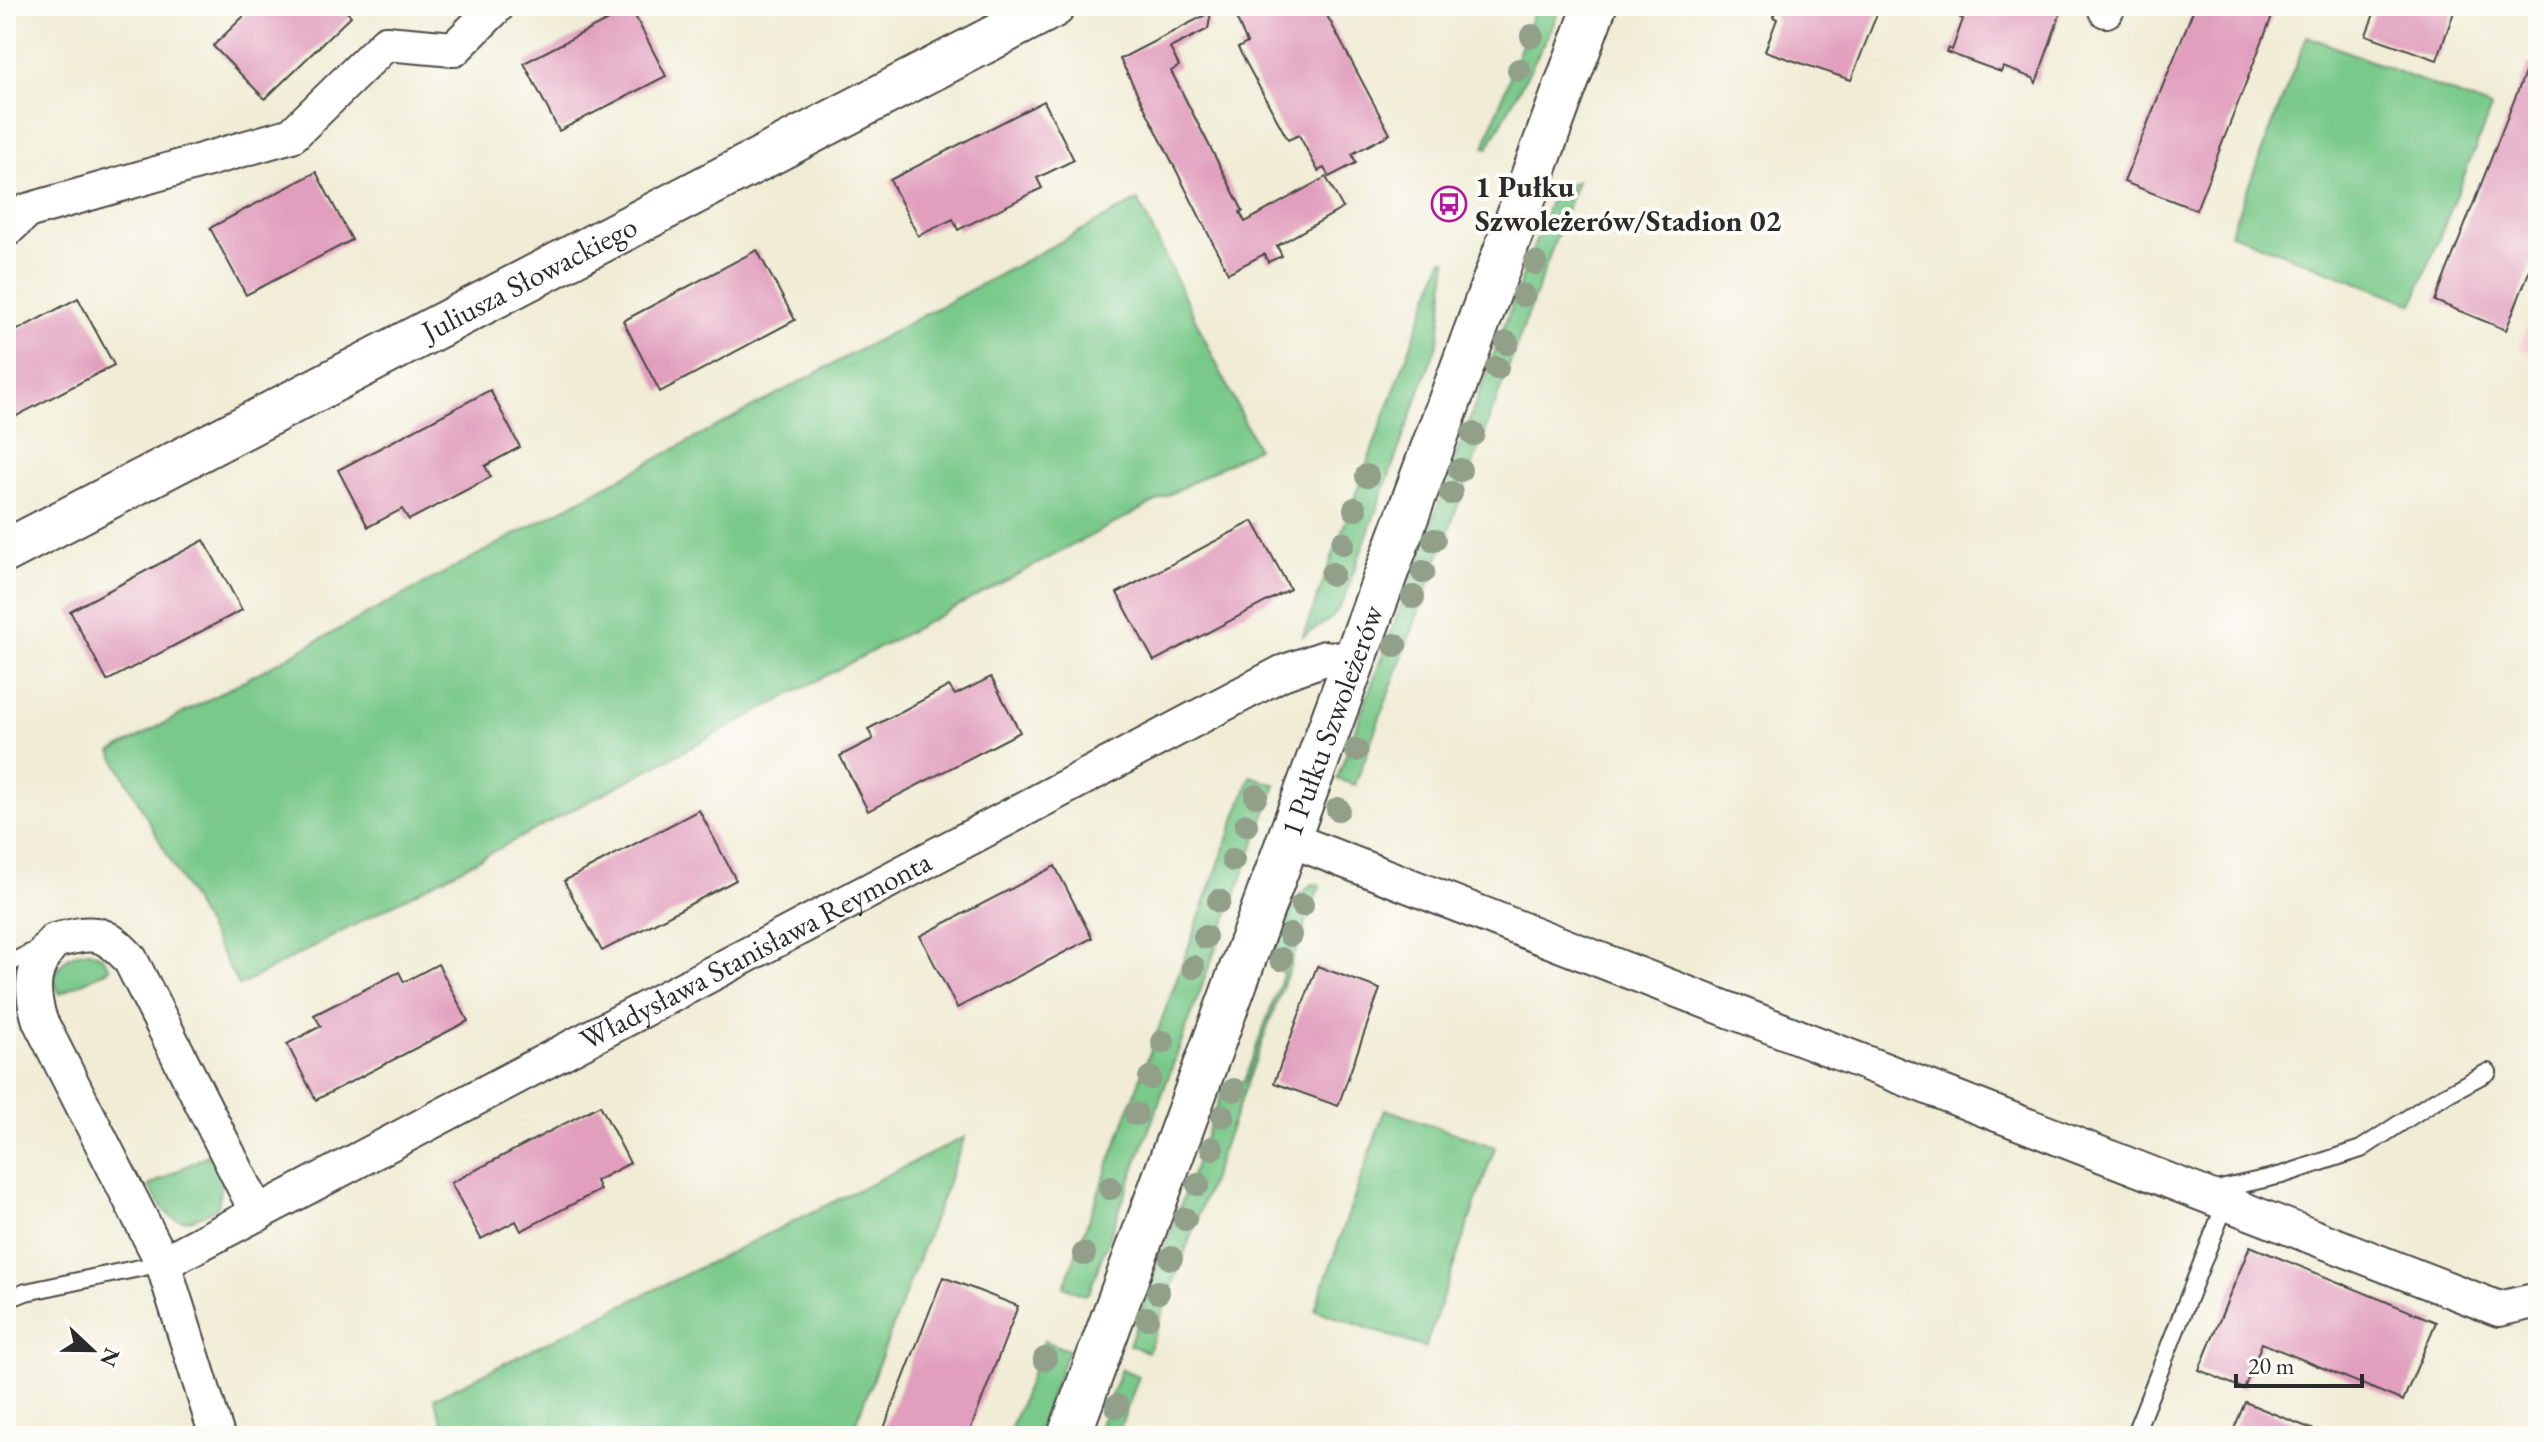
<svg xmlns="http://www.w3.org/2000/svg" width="2544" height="1442" font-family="'EB Garamond',serif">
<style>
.built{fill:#f7cfd3}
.green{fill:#79c98a;stroke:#527a5a;stroke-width:2}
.building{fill:#e19fbd}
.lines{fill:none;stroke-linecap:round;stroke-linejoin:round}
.service-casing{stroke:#494844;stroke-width:20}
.minor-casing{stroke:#494844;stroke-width:38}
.tertiary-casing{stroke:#494844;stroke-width:46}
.service{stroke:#fff;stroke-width:16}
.minor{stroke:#fff;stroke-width:34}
.tertiary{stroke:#fff;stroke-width:42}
.tree{fill:#92a08a}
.labels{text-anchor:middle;stroke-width:8;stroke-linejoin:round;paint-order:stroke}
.poi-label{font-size:30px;font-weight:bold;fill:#2b2b2b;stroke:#fdfcf7;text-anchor:start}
.street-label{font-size:30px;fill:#2b2b2b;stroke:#fdfcf7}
</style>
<rect width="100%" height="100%" fill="#fdfcf7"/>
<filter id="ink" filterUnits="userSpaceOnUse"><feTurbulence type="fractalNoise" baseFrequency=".0125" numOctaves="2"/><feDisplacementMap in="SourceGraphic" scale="16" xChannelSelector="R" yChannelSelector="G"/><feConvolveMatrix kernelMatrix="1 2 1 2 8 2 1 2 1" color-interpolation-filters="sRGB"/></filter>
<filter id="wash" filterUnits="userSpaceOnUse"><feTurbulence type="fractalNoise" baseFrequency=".006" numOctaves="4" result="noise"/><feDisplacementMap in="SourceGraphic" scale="32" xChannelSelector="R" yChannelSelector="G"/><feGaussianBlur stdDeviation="1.8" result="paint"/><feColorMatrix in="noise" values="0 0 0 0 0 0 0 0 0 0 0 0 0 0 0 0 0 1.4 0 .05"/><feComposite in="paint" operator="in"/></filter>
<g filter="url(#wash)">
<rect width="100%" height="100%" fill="#f0ecd5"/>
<polygon class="built" points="2538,295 2538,354 2519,348"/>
<g class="green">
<polygon points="1536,6 1560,6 1551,30 1488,148 1484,147"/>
<polygon points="2307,36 2491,108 2413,304 2230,233"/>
<polygon points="1577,181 1355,785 1337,779 1554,191"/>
<polygon points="1138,200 1257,448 239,986 111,752"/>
<polygon points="1443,259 1447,260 1439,339 1343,601 1332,618 1303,636"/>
<polygon points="1251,776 1276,785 1089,1292 1084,1295 1064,1287"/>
<path d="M 1312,884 L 1320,885 L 1148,1352 L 1129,1345 L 1223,1090 L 1230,1084 L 1244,1081 L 1283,975 L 1273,955 C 1283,929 1289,901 1312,884 Z"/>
<path d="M 89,951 L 103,957 L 110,969 L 60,994 L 54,981 C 59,962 70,953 89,951 Z"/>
<polygon points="1385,1109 1495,1147 1425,1348 1315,1310"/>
<polygon points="965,1137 851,1436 447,1436 434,1398"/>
<path d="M 209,1154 L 222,1180 L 218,1207 C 179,1230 170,1224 149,1186 Z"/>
<polygon points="1044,1341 1068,1350 1036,1436 1008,1436"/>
<polygon points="1121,1369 1139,1376 1117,1436 1096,1436"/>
</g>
<g id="blocks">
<g class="building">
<polygon points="254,6 341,6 351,16 265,99 213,46"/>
<polygon points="1231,6 1322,6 1390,134 1352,154 1356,163 1329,177 1324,168 1318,171 1299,135 1288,140 1238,48 1247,43"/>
<polygon points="1778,6 1880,6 1851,80 1765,51 1777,19 1773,17"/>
<polygon points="1963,6 2063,6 2036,83 2033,78 2003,67 2001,72 1946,52 1948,48 1952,50 1963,19 1959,17"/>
<polygon points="2195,6 2276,6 2196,210 2124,182"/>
<polygon points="2377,6 2456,6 2437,60 2366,35"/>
<polygon points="631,8 666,76 559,131 524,63"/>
<polygon points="1211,12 1208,29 1170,48 1179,66 1171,71 1243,211 1240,212 1245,222 1326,177 1343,208 1277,246 1282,256 1268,262 1264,254 1228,273 1120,59"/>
<polygon points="2528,65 2538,69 2538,249 2506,330 2435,301"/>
<polygon points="1044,101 1074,160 1037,178 1042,188 958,230 953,219 918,236 890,180"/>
<polygon points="316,172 352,240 246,295 210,228"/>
<polygon points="757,250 795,320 660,392 623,321"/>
<polygon points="78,298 114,365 9,420 6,336"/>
<polygon points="490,390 520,447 485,466 491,477 409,520 402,509 368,527 338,470"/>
<polygon points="1253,521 1290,589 1154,661 1117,593"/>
<polygon points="204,540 242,610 107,681 70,611"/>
<polygon points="991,677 1020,732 868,811 840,756 873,739 868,729 949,686 955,695"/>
<polygon points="699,810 736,880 602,951 564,881"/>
<polygon points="1055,866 1092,938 957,1008 920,936"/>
<polygon points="438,964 468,1021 316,1100 287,1044 321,1026 314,1015 399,972 404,982"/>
<polygon points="1317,966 1380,989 1338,1106 1274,1083"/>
<polygon points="600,1105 630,1163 596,1181 600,1190 521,1231 516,1221 481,1239 451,1183"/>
<polygon points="2250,1246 2436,1322 2403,1401 2262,1343 2244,1389 2199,1370"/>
<polygon points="943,1277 1018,1306 968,1436 881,1436"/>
<polygon points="2245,1402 2329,1436 2231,1436"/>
</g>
</g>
</g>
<g filter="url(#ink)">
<use href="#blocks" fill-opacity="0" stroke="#494844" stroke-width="2"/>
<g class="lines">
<g class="service-casing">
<g id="service">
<polyline points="6,965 42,947"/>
<polyline points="2212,1191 2282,1175 2361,1149 2434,1101 2488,1072"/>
<polyline points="6,1300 26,1292 163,1263"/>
<polyline points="2134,1436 2226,1202"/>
</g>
</g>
<g class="minor-casing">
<g id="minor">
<polyline points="2106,10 2108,6"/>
<polyline points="6,230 27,211 292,135 386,43 454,49 497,6"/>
<polyline points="1289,839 2499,1309 2538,1300"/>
<path id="s1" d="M 163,1263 L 1282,673 L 1325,658 L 1354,662"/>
<path d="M 217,1436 L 163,1263 L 40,1021 C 30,989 31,968 54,941 C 92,931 103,929 130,959 L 258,1214"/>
</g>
</g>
<g class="tertiary-casing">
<g id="tertiary">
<path id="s2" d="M 6,551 L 1054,6"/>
<path id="s3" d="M 1069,1436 L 1595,6"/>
</g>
</g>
<use href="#service" class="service"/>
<use href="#minor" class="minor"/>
<use href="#tertiary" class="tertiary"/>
</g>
<g class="tree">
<circle cx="1532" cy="36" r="12"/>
<circle cx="1519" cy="70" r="12"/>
<circle cx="1535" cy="263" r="12"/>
<circle cx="1523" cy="295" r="12"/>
<circle cx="1507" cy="343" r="12"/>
<circle cx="1497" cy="368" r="12"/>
<circle cx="1473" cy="434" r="12"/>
<circle cx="1460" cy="470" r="12"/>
<circle cx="1367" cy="476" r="12"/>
<circle cx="1451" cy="493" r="12"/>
<circle cx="1355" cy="509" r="12"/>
<circle cx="1434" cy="540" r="12"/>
<circle cx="1343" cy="543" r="12"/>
<circle cx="1423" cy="572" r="12"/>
<circle cx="1332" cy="574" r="12"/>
<circle cx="1413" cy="597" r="12"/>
<circle cx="1395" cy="645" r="12"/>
<circle cx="1356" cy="750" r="12"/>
<circle cx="1256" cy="796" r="12"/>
<circle cx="1338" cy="809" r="12"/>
<circle cx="1246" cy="825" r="12"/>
<circle cx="1233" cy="860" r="12"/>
<circle cx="1219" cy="901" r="12"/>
<circle cx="1302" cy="905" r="12"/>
<circle cx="1290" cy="935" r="12"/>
<circle cx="1205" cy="937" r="12"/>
<circle cx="1281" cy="959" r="12"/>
<circle cx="1193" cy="967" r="12"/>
<circle cx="1163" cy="1042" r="12"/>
<circle cx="1150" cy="1078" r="12"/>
<circle cx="1234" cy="1090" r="12"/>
<circle cx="1136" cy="1114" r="12"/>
<circle cx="1223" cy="1116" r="12"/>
<circle cx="1212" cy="1148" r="12"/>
<circle cx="1198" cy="1184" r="12"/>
<circle cx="1110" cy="1188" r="12"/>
<circle cx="1185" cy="1219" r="12"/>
<circle cx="1084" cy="1254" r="12"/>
<circle cx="1171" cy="1258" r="12"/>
<circle cx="1158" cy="1292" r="12"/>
<circle cx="1147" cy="1318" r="12"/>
<circle cx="1045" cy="1359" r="12"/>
<circle cx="1117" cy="1406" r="12"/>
</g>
</g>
<defs>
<g id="bus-ring" transform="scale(1.8)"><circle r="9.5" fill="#fdfcf7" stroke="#b5179e" stroke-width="1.5"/><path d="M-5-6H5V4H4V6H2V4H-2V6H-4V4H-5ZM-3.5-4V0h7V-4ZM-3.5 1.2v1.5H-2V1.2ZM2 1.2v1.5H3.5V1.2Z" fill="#b5179e"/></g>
</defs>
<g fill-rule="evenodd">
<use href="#bus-ring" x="1449" y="204"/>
</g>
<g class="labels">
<g class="poi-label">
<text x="1475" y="197">1 Pułku<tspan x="1475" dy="34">Szwoleżerów/Stadion 02</tspan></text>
</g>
<g class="street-label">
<text dy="10" stroke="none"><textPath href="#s2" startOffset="590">Juliusza Słowackiego</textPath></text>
<text dy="10" stroke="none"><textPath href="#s3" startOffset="762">1 Pułku Szwoleżerów</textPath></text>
<text dy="10" stroke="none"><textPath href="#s1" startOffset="670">Władysława Stanisława Reymonta</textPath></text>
</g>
</g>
<rect width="2544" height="1442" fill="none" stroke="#fdfcf7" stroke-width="32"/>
<g transform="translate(92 1350) rotate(112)" stroke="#fdfcf7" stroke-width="6" paint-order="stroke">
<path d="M0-6L14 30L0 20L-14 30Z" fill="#2b2b2b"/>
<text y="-12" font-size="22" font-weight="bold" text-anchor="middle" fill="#2b2b2b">N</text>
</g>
<path d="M2236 1374v12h126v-12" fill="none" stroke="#2b2b2b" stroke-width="4"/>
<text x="2248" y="1374" font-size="24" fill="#2b2b2b" stroke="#fdfcf7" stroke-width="6" paint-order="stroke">20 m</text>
</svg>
